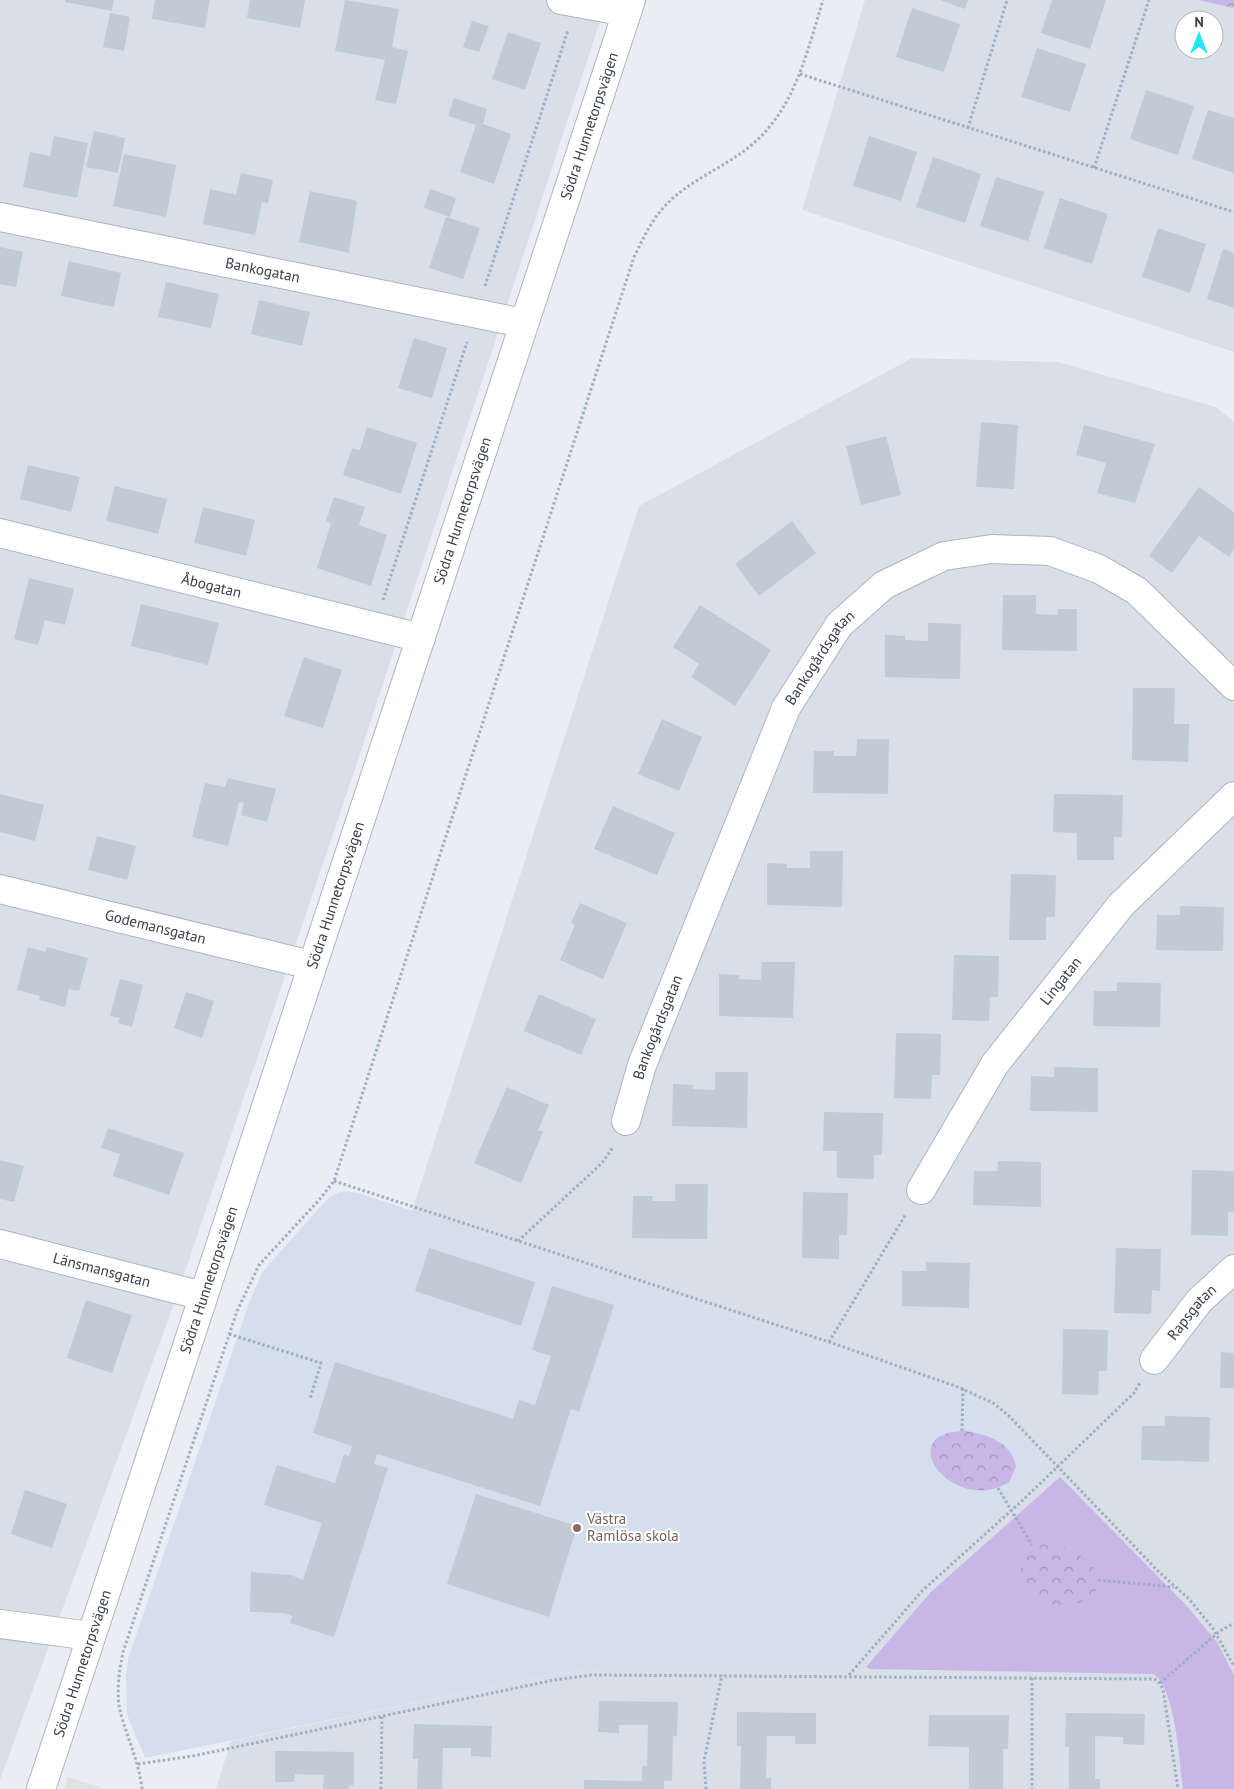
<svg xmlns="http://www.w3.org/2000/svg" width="1234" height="1789" font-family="'PT Sans',sans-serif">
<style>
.residential{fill:#d9dfe8;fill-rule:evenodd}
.education{fill:#d5deed}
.green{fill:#c7b6e6}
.park{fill:url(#park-crowns)}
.parking{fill:#dfe1e3}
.building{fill:#c0cbd6}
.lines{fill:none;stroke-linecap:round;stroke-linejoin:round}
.minor-casing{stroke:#adb6c0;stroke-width:30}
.path{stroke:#9faec1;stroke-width:3;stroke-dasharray:2.5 2.5;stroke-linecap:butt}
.minor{stroke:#fff;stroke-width:28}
.education-dot{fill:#8d6e63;stroke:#fff;stroke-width:2}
.labels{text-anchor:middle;stroke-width:4;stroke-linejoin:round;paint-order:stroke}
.street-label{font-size:15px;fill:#394048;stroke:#fff}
.education-label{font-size:15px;fill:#785e54;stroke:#fff;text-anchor:start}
</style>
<defs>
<pattern id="park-crowns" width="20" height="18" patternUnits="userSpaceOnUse" patternTransform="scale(1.25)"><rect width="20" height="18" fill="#c7b6e6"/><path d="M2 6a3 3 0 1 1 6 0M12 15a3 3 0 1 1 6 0" fill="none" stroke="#a395bc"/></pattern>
</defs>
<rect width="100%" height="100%" fill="#eaeef4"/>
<g class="residential">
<polygon points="0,0 607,0 358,760 174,1304 0,1780"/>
<path d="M 865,0 L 1234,0 L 1234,352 L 802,210 ZM 1184,20 L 1214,20 L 1214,50 L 1184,50 Z"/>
<polygon points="912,358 1058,362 1216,407 1234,422 1234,1789 216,1789 231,1741 568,1671 621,1668 883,1624 913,1591 1049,1464 991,1407 957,1390 412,1211 639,506"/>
</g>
<polygon class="education" points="342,1191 358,1193 957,1390 991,1407 1049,1464 913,1591 847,1669 621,1668 568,1671 145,1758 127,1715 126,1675 128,1659 249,1303 262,1273 271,1262 329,1197"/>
<path class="green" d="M 1060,1477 L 1185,1604 L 1217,1642 L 1234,1675 L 1234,1789 L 1183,1789 C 1180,1764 1175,1685 1153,1674 L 870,1669 L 866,1667 L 931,1592 Z"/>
<g class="park">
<polygon points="1198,0 1234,0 1234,8"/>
<path d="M 966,1431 C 988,1435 1012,1442 1016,1467 L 1009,1482 C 953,1517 889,1431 966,1431 Z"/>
<path d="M 1038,1543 C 1057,1543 1074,1550 1088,1562 C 1127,1595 1050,1631 1025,1581 C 1020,1571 1018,1562 1024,1551 Z"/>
</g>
<polygon class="parking" points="68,1777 106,1789 64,1789"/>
<g class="building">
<polygon points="65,0 114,0 112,11 65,2"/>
<polygon points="155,0 210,0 205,28 152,19"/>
<polygon points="250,0 305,0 300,28 247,18"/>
<polygon points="345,0 399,9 392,47 408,51 396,104 375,100 385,60 335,51"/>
<polygon points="940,0 968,0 965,9"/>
<polygon points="1052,0 1106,0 1090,49 1041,33"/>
<polygon points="912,8 960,24 944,72 896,57"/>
<polygon points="110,13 130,17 124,51 103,47"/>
<polygon points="472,21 489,26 479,52 463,47"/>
<polygon points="508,32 541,43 525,90 492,79"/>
<polygon points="1037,48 1086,64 1070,112 1021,97"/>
<polygon points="1146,90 1194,106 1178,155 1130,139"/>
<polygon points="454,98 487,109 483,124 511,134 494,184 460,172 476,125 448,116"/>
<polygon points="1208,110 1234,118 1234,173 1192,159"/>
<polygon points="94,131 125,138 118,173 86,167"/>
<polygon points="54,136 88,143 77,198 23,187 30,152 50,156"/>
<polygon points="869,136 917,152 901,201 853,186"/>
<polygon points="124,154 176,165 166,217 113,206"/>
<polygon points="933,157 981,174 965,223 916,207"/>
<polygon points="241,173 273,180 268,203 262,202 255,235 203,224 210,189 236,195"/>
<polygon points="996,177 1044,192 1028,241 980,226"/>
<polygon points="430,189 456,198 450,217 424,208"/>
<polygon points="310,191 357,201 349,253 299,242"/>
<polygon points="1060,198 1108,214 1092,264 1044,248"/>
<polygon points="446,217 480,228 463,279 429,268"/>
<polygon points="1158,228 1206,244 1190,293 1142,277"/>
<polygon points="0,247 23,252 16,287 0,284"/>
<polygon points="1223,249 1234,253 1234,308 1207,299"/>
<polygon points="69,261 121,273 114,307 61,296"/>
<polygon points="166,282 219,294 211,328 158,317"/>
<polygon points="259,300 310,312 302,346 251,334"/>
<polygon points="414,338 447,348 432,398 398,388"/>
<polygon points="981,422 1018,425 1014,489 976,487"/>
<polygon points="1084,425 1155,444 1135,503 1097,493 1106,463 1076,455"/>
<polygon points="367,427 417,443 401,494 343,475 352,448 360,450"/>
<polygon points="886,436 901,495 861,505 846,446"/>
<polygon points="28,465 80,477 71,512 20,499"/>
<polygon points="115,486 167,499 158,534 106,521"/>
<polygon points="1199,487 1234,512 1234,549 1229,557 1199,536 1172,573 1149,556"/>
<polygon points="334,497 365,507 359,525 387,535 371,586 317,568 331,523 326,521"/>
<polygon points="203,507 255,520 246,556 194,543"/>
<polygon points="792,521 816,553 759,596 735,564"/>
<polygon points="29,578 74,589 65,625 45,620 38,645 14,639"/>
<polygon points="1003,595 1036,595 1036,614 1058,615 1058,609 1077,609 1077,651 1002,650"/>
<polygon points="141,604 219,623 208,665 131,646"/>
<polygon points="700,605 771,650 735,706 691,677 699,664 673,647"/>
<polygon points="928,623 961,624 960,679 885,677 885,635 905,636 905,640 928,641"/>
<polygon points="304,657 342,670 323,728 284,716"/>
<polygon points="1133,688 1175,688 1174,724 1189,724 1188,762 1132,760"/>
<polygon points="662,719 702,737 679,791 638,774"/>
<polygon points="857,739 889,739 888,794 813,793 814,751 834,751 834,756 856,756"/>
<polygon points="228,778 276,789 267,822 241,815 244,803 239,802 228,846 192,837 205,783 225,787"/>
<polygon points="0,794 44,805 35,841 0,832"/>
<polygon points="1054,794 1123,795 1122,837 1114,837 1114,860 1077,860 1077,833 1053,832"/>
<polygon points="613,806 675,833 657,875 594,849"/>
<polygon points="97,836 136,846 127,880 88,870"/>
<polygon points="810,851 843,851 842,907 767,905 767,863 787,864 787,868 810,868"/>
<polygon points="1011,874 1056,875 1055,917 1046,917 1046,940 1009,940"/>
<polygon points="580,903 627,923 603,979 560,960 575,925 571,923"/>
<polygon points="1180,906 1224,907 1223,951 1156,950 1157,915 1180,915"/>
<polygon points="28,947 45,952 47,947 88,958 79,991 69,989 65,1007 39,1000 40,996 17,990"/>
<polygon points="954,955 999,956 998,997 990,997 989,1021 952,1020"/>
<polygon points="762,962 795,962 793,1018 719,1016 719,974 739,975 739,979 761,980"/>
<polygon points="120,979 143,985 132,1027 118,1023 120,1018 110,1016"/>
<polygon points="1117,982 1161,983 1160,1027 1093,1026 1094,991 1117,991"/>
<polygon points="186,992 214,1001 202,1038 174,1028"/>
<polygon points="539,994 596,1019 581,1055 524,1031"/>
<polygon points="896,1033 941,1034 940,1075 932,1075 931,1099 894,1098"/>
<polygon points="1054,1067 1098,1068 1098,1112 1030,1111 1031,1076 1054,1077"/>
<polygon points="715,1072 748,1072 747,1128 672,1126 673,1084 693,1085 693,1089 715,1090"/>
<polygon points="507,1087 549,1105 538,1130 543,1132 521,1183 474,1163"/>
<polygon points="824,1112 883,1113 882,1155 874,1155 874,1179 837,1178 837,1151 823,1151"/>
<polygon points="108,1128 184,1153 169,1195 113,1176 120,1154 101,1148"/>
<polygon points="0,1160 24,1166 14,1202 0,1199"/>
<polygon points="998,1161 1041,1162 1041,1207 973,1205 974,1171 997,1171"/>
<polygon points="1192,1170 1234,1171 1234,1212 1228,1212 1228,1236 1191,1235"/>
<polygon points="675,1184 708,1184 707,1239 632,1238 633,1196 653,1196 652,1201 675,1201"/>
<polygon points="803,1192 848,1193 847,1235 839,1235 839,1259 802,1258"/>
<polygon points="429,1248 535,1282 521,1326 415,1291"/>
<polygon points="1116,1248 1161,1249 1160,1291 1152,1290 1151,1314 1114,1313"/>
<polygon points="926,1262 970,1263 969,1308 902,1306 902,1271 926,1271"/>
<polygon points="552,1286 614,1305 579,1412 571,1409 540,1506 377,1454 374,1464 388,1468 334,1637 290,1623 292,1616 284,1613 250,1612 251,1572 291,1575 303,1580 322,1523 264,1505 277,1465 335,1483 344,1454 349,1456 352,1446 313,1433 335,1362 513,1419 519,1400 535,1405 551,1356 532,1350"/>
<polygon points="86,1300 132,1315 112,1373 67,1358"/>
<polygon points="1063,1329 1108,1330 1107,1371 1099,1371 1098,1395 1062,1394"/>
<polygon points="1221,1352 1234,1353 1234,1388 1220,1388"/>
<polygon points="1165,1416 1210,1417 1209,1462 1141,1460 1142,1426 1165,1426"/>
<polygon points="25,1490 67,1504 52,1548 11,1534"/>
<polygon points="476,1494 577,1526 549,1617 447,1584"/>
<polygon points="599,1701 678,1702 677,1736 673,1736 672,1781 664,1781 664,1789 584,1789 584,1780 642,1781 642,1766 647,1766 648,1725 619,1725 619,1733 598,1732"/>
<polygon points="737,1712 816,1713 816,1744 795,1744 795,1736 767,1736 766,1778 771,1778 771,1789 740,1789 741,1746 737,1746"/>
<polygon points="1066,1713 1145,1714 1144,1745 1123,1744 1123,1737 1095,1736 1095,1779 1100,1779 1100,1789 1069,1789 1069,1747 1065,1747"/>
<polygon points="929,1715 1009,1715 1008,1749 1003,1749 1003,1789 969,1789 969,1747 928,1746"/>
<polygon points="414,1724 492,1726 491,1757 471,1756 471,1748 443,1748 442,1789 417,1789 418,1759 413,1759"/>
<polygon points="275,1751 354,1752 354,1786 349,1785 349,1789 323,1789 324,1775 295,1774 294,1782 275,1782"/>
</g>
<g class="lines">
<g class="minor-casing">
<g id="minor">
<polyline points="561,0 627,12"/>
<path id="s1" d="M 0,217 L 523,323"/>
<path id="s2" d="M 0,533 L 421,638"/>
<path id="s3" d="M 0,889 L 311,965"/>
<path id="s4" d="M 626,1121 L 642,1065 L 786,708 L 839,625 L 884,585 L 944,556 L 992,549 L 1050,551 L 1099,569 L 1137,591 L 1234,686"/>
<path id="s5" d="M 921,1190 L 995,1064 L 1121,905 L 1234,796"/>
<path id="s6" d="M 0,1244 L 203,1296"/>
<path id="s7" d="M 1154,1360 L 1199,1301 L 1234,1269"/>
<polyline points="0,1624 91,1636"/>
<path id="s8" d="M 41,1789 L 631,0"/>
</g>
</g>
<g class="path">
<polyline points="800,74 1234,212"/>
<polyline points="968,128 1007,0"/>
<polyline points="1094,168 1149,0"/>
<polyline points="485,286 568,30"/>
<polyline points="383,600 467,342"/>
<polyline points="334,1181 829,1342 958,1387 993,1403 1008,1415 1159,1572 1189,1599 1212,1627 1234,1666"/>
<polyline points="518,1241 602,1163 613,1147"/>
<polyline points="229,1334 321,1363 310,1399"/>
<polyline points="829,1342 906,1214"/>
<polyline points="962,1431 963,1388"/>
<polyline points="998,1488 1032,1545"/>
<polyline points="1098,1580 1174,1587"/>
<polyline points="849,1675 922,1591 1024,1499 1134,1393 1140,1383"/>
<polyline points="1032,1678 1032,1789"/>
<polyline points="1160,1683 1220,1631 1234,1623"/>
<polyline points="138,1764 193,1756 554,1680 592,1675 1154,1679 1158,1681 1163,1689 1178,1789"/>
<path d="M 142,1789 C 139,1763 129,1742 122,1718 C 115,1696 119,1673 123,1652 L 237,1311 L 259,1265 L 319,1200 L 334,1181 L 634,257 C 643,239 651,221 664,207 C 692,176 737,164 765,132 C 798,96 809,45 823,0"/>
<polyline points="381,1789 382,1716"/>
<polyline points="706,1789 704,1761 722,1675"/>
</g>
<use href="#minor" class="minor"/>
</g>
<circle class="education-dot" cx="577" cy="1528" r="5"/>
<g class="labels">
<g class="street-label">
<text dy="5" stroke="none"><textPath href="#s8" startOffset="1751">Södra Hunnetorpsvägen</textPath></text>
<text dy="5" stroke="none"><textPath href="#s1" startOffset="268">Bankogatan</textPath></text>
<text dy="5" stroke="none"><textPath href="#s8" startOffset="1346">Södra Hunnetorpsvägen</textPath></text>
<text dy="5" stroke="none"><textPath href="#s2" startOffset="218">Åbogatan</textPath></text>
<text dy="5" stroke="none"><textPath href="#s4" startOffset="504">Bankogårdsgatan</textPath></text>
<text dy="5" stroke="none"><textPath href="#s8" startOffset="941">Södra Hunnetorpsvägen</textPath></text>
<text dy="5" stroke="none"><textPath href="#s3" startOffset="160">Godemansgatan</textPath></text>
<text dy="5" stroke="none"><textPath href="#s5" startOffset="252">Lingatan</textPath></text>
<text dy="5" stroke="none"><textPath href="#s4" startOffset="99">Bankogårdsgatan</textPath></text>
<text dy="5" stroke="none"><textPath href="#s6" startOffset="105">Länsmansgatan</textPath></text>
<text dy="5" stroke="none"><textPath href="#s8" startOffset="536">Södra Hunnetorpsvägen</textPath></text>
<text dy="5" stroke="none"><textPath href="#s7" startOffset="61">Rapsgatan</textPath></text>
<text dy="5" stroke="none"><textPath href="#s8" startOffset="132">Södra Hunnetorpsvägen</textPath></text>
</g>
<g class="education-label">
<text x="587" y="1524">Västra<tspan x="587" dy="17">Ramlösa skola</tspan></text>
</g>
</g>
<g transform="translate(1199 35)"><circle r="24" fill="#ffffff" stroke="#b0b3b6"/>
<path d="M0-4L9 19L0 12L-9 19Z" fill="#26e6f0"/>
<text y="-8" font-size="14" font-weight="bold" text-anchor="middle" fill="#394048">N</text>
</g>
</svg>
